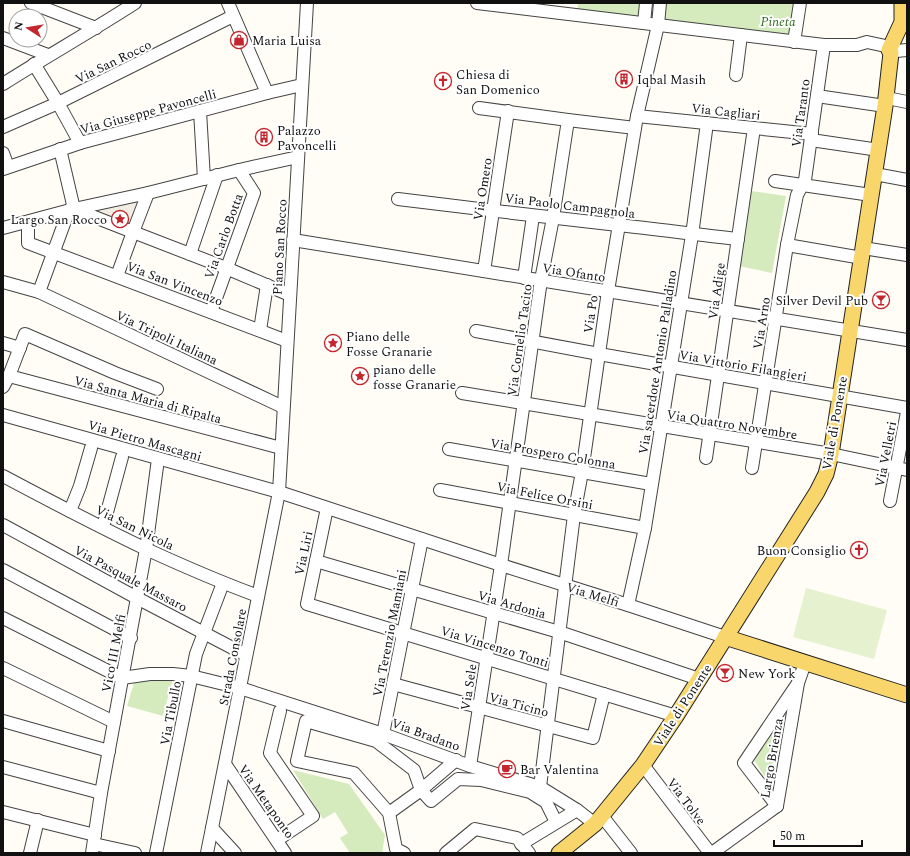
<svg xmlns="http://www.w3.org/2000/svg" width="910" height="856" font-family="Spectral,serif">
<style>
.green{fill:#d5ebbd}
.pitch{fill:#e6f2cf}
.plaza{fill:#f1ede2}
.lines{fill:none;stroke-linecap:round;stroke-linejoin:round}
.minor-casing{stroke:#444;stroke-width:14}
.major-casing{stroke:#222;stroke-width:17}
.minor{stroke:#fff;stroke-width:12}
.major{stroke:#f9d66b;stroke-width:15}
.labels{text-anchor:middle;stroke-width:4;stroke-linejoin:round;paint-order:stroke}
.park-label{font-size:13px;font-style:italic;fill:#2f6b1f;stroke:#fff}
.poi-label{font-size:13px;fill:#111;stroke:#fff;text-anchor:start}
.street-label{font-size:13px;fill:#111;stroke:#fff}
</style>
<rect width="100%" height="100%" fill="#fffdf5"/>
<g class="green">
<polygon points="578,3 791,3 800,4 794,42 577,15"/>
<polygon points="751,191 786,196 772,273 739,266"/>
<polygon points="150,678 173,678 163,716 127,706 134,683"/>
<polygon points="779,721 770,785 754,760"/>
<polygon points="293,770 349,784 385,835 382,853 350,853 340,838 348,833 335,812 323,819"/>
</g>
<polygon class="pitch" points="806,588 887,610 874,659 793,637"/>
<polygon class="plaza" points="137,202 129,226 90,212"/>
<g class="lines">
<g class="minor-casing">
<g id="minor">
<polyline points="31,3 96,28"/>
<polyline points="228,3 267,93"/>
<polyline points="477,3 824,45 857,45 867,42 890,47"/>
<polyline points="644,23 646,3"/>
<polyline points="3,38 48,55"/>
<polyline points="794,42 800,3"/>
<polyline points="896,51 907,50"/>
<polyline points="34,64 58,103 80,143"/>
<polyline points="736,75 741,35"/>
<path d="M 3,84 C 47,56 92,31 135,3"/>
<polyline points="817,96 885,106"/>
<polyline points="887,98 907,102"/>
<polyline points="479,108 568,120 635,128"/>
<polyline points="200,111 204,179"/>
<polyline points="637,116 812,134"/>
<polyline points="3,127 58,103 233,16"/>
<polyline points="811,140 879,150"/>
<polyline points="60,149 74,209"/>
<polyline points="3,153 8,167"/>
<polyline points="3,169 80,143 267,93 302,85"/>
<polyline points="875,174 907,180"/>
<polyline points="775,181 871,195"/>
<polyline points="148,193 239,170 298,157"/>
<path d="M 398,199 C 471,208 545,217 618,225 C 658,229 698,235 738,239"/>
<polyline points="28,222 28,243 287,341"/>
<polyline points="3,228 74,209 148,193 133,232 74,209"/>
<polyline points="293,240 907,340"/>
<polyline points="787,245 862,258"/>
<polyline points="863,248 907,255"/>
<polyline points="190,254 217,175"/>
<polyline points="484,271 508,111"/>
<polyline points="117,276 133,232 226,268 290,295"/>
<polyline points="524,278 533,216"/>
<polyline points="3,282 39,292 283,407"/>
<polyline points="39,292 69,210"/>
<polyline points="211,312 254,193 239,170"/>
<polyline points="260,330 267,285"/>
<polyline points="476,331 599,354 907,408"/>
<polyline points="3,343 20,348"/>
<polyline points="9,376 281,448"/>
<polyline points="3,387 9,376 25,334 115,373 157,389"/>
<polyline points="462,393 831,454 907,470"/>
<polyline points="3,415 279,492 501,565 628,605 725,637"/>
<polyline points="449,449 651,484"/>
<polyline points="706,458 754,128"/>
<polyline points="752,468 787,245 797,195 805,180 824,45"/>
<path d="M 3,476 C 50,501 98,526 146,549 C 183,566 220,582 258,596"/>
<polyline points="440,490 645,528"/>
<polyline points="890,501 907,412"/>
<polyline points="327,508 307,604 676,716"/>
<polyline points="70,511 80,486 91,448"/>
<polyline points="3,525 137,598 246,655"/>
<polyline points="103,527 122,457"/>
<polyline points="316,561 559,632 699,679"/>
<polyline points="3,570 131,638"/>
<polyline points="628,605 645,528 692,235 707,123"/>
<polyline points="3,618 122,678 150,674 173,674 191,676 240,688 383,734 470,766 540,787 577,810 595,824"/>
<polyline points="3,668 114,722"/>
<polyline points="393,684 593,738 604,694"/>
<polyline points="3,721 109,751"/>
<polyline points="383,734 422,539"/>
<polyline points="225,764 285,853"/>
<polyline points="643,765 710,853"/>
<polyline points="470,766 501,565 541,280 553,218 568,120"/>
<polyline points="3,767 101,793"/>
<polyline points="540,787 574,515 582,472 608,291 637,116 658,25 660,3"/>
<polyline points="777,806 744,763 798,683"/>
<polyline points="777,806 798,683 805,663"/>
<polyline points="3,812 95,835"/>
<polyline points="389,813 421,790 456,760"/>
<polyline points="602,816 631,853"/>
<polyline points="212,828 235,853"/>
<polyline points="277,840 313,816 270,753 280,711"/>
<polyline points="94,844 135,853"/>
<polyline points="521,844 577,810"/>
<polyline points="30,853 38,820"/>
<polyline points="92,853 101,793 146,549 158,459"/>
<polyline points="156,853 196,654 223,583"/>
<polyline points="207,853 279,492 307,3"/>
<polyline points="404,853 396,849 389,813 354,773 297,761 306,721 376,741 414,770 421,790 431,801 458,779 481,780 530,792 546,802 556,822"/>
<polyline points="446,853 475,829 517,838 529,853"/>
<polyline points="712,853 777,806"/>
</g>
</g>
<g class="major-casing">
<g id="major">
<polyline points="725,637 907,695"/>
<polyline points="559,853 595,824 643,765 676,716 817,492 826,474 831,454 885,106 891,53 889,50 902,22 902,3"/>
</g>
</g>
<use href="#minor" class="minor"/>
<use href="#major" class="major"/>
</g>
<defs>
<g id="shop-ring" transform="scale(0.9)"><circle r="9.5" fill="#fff" stroke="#c4262e" stroke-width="1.5"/><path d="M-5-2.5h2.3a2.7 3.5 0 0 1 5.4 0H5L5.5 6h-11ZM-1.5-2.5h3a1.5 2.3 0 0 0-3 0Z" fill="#c4262e"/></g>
<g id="building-ring" transform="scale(0.9)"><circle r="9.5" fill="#fff" stroke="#c4262e" stroke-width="1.5"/><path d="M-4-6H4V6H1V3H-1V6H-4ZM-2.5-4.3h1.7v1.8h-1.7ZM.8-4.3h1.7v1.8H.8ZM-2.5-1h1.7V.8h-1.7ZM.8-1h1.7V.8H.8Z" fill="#c4262e"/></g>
<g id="church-ring" transform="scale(0.9)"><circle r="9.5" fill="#fff" stroke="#c4262e" stroke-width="1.5"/><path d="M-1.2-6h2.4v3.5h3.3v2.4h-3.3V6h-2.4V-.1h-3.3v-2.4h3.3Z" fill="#c4262e"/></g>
<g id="sight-ring" transform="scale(0.9)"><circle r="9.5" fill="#fff" stroke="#c4262e" stroke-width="1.5"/><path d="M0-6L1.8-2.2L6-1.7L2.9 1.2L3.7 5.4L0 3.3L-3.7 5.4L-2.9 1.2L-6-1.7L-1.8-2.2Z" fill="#c4262e"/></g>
<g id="bar-ring" transform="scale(0.9)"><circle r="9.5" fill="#fff" stroke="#c4262e" stroke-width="1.5"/><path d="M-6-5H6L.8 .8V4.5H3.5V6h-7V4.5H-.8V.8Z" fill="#c4262e"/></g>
<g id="cafe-ring" transform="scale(0.9)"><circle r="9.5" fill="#fff" stroke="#c4262e" stroke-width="1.5"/><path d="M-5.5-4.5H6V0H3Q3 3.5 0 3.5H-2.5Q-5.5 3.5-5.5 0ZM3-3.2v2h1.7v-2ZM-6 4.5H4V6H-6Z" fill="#c4262e"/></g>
</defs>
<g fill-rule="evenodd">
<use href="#shop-ring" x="239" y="40"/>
<use href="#building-ring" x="624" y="79"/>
<use href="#church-ring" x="443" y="81"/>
<use href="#building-ring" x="264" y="137"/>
<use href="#sight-ring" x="120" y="219"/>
<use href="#bar-ring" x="881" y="300"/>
<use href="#sight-ring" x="333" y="343"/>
<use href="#sight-ring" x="360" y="376"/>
<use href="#church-ring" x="859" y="550"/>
<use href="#bar-ring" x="725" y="673"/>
<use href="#cafe-ring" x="507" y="769"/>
</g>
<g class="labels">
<g class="park-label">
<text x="778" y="26">Pineta</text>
</g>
<g class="poi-label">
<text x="252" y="45">Maria Luisa</text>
<text x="456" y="79">Chiesa di<tspan x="456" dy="15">San Domenico</tspan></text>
<text x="637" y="84">Iqbal Masih</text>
<text x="277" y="135">Palazzo<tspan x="277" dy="15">Pavoncelli</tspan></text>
<text x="107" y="224" text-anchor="end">Largo San Rocco</text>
<text x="868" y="305" text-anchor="end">Silver Devil Pub</text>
<text x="346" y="341">Piano delle<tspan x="346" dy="15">Fosse Granarie</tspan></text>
<text x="373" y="374">piano delle<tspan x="373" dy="15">fosse Granarie</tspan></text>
<text x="846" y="555" text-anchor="end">Buon Consiglio</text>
<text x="738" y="678">New York</text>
<text x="520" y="774">Bar Valentina</text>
</g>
<g class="street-label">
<text transform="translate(113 61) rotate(-26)" y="5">Via San Rocco</text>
<text transform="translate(148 111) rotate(-15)" y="5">Via Giuseppe Pavoncelli</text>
<text transform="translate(726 111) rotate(6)" y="5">Via Cagliari</text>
<text transform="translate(800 113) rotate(-82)" y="5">Via Taranto</text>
<text transform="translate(482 189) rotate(-81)" y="5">Via Omero</text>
<text transform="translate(570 205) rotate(7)" y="5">Via Paolo Campagnola</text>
<text transform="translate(223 236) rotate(-70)" y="5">Via Carlo Botta</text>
<text transform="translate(279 247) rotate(-87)" y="5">Piano San Rocco</text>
<text transform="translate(574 272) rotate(9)" y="5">Via Ofanto</text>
<text transform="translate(175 283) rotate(21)" y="5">Via San Vincenzo</text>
<text transform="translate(716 291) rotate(-82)" y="5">Via Adige</text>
<text transform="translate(590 314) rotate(-82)" y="5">Via Po</text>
<text transform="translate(761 323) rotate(-81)" y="5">Via Arno</text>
<text transform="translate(167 337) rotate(25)" y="5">Via Tripoli Italiana</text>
<text transform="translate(519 340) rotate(-82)" y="5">Via Cornelio Tacito</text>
<text transform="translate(657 362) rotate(-81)" y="5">Via sacerdote Antonio Palladino</text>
<text transform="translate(743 365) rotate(10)" y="5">Via Vittorio Filangieri</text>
<text transform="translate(148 399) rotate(15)" y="5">Via Santa Maria di Ripalta</text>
<text transform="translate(834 423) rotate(-80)" y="5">Viale di Ponente</text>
<text transform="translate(732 424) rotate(9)" y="5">Via Quattro Novembre</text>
<text transform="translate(145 440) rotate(16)" y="5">Via Pietro Mascagni</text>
<text transform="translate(553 453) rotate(10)" y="5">Via Prospero Colonna</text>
<text transform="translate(885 454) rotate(-79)" y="5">Via Velletri</text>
<text transform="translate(545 495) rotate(11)" y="5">Via Felice Orsini</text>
<text transform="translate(135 527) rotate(26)" y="5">Via San Nicola</text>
<text transform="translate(303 553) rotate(-78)" y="5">Via Liri</text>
<text transform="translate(131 578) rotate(28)" y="5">Via Pasquale Massaro</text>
<text transform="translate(593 594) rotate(17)" y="5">Via Melfi</text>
<text transform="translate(512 604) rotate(16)" y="5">Via Ardonia</text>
<text transform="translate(389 633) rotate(-79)" y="5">Via Terenzio Mamiani</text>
<text transform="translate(495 646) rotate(17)" y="5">Via Vincenzo Tonti</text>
<text transform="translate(113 653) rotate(-79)" y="5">Vico III Melfi</text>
<text transform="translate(232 657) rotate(-79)" y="5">Strada Consolare</text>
<text transform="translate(468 687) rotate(-81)" y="5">Via Sele</text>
<text transform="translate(519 704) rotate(15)" y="5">Via Ticino</text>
<text transform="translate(682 705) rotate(-57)" y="5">Viale di Ponente</text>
<text transform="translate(170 713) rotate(-79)" y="5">Via Tibullo</text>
<text transform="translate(426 734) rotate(20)" y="5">Via Bradano</text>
<text transform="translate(771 758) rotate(-80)" y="5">Largo Brienza</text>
<text transform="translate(267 801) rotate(55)" y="5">Via Metaponto</text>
<text transform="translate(687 801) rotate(53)" y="5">Via Tolve</text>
</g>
</g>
<rect width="910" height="856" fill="none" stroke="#111111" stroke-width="8"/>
<g transform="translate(28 28) rotate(282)"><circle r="19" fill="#ffffff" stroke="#a0a0a0"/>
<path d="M0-3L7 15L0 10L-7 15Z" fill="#c4262e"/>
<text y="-6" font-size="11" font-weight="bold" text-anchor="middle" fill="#111111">N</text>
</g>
<path d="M774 840v6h88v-6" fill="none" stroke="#111111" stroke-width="2"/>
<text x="780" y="840" font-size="12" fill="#111111" stroke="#ffffff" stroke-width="3" paint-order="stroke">50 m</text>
</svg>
